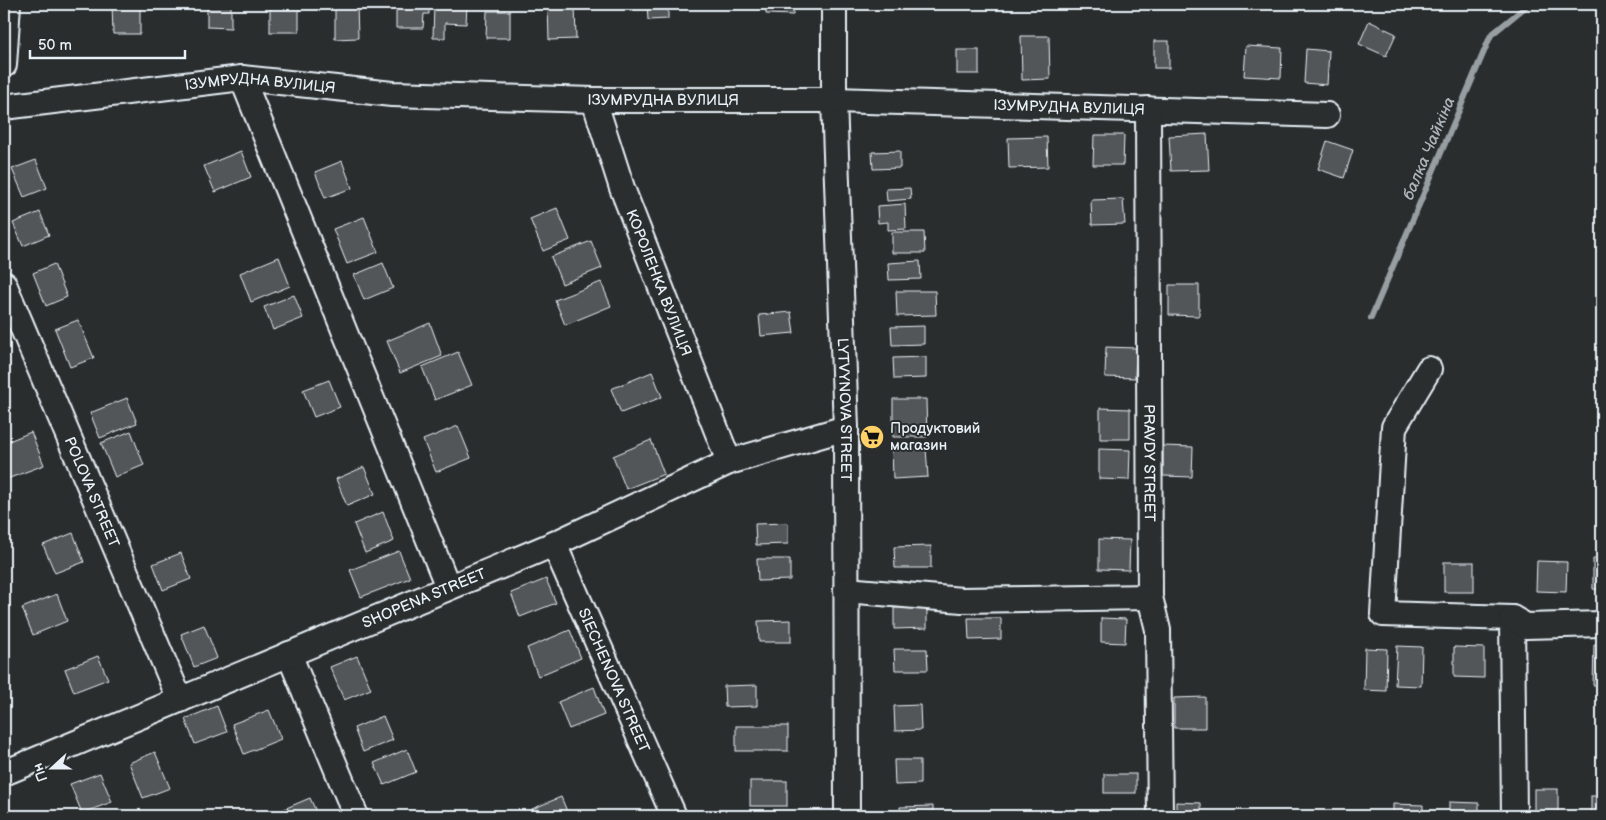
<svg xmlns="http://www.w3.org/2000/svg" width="1606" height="820" font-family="'Balsamiq Sans',sans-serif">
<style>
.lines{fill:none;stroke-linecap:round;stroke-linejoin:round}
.stream{stroke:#989fa3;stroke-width:6}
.building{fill:#535759;stroke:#e8f1f8}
.minor-casing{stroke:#e8f1f8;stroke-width:28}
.minor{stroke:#2a2d2e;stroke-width:24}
.labels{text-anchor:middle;stroke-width:4;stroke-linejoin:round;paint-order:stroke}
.street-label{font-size:15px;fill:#e8f1f8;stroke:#2a2d2e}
.poi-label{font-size:15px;fill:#e8f1f8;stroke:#2a2d2e;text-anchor:start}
.water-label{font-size:16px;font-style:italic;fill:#acb3b9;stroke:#2a2d2e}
</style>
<rect width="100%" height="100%" fill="#2a2d2e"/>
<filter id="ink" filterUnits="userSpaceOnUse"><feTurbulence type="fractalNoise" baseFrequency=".02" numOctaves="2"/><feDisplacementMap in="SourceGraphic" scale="10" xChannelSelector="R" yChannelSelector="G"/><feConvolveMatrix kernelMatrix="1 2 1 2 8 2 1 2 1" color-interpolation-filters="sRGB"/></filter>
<g filter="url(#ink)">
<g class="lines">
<polyline class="stream" points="1371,318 1491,35 1529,4"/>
</g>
<g class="building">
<polygon points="112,4 140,4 140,34 113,34"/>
<polygon points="207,4 231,4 231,28 207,27"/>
<rect x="270" y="4" width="29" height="28"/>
<polygon points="396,4 429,4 429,14 424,14 423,28 396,28"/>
<polygon points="434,4 467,4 466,24 445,23 445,38 433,38"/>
<polygon points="548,4 575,4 576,39 549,40"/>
<polygon points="647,4 689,4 689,8 668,9 668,19 648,20"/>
<polygon points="766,4 793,4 793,15 766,14"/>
<rect x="880" y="4" width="26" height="3"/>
<polygon points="335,5 357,5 358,38 335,39"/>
<polygon points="487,11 510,11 510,38 486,38"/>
<polygon points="1369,21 1396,34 1386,56 1359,44"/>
<polygon points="1021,36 1049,36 1050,79 1022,80"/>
<rect x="1154" y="41" width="15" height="27"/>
<polygon points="1246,46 1282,48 1281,78 1244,76"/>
<polygon points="1306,49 1329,51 1327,85 1304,83"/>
<rect x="957" y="50" width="22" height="24"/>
<polygon points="1207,134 1209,170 1171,171 1169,136"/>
<polygon points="1094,135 1124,135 1123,165 1093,165"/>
<polygon points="1047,137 1048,167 1009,168 1008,138"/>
<polygon points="1327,141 1353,150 1344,178 1318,169"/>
<polygon points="241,151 251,177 215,192 204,166"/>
<polygon points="900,151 900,168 873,169 872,152"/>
<polygon points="36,160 47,188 24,197 12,169"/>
<polygon points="342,161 352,188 325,198 315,172"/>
<polygon points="910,188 911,199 887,201 886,189"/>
<polygon points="1123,199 1125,224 1092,225 1091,200"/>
<polygon points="905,204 906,229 888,230 888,222 878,223 877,206"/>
<polygon points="557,208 570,240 543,251 530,219"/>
<polygon points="40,212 49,235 23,246 13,223"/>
<polygon points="364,217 378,252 347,264 333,229"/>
<polygon points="892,232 924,232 925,253 892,253"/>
<polygon points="591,241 602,268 562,284 551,257"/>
<polygon points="279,257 290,286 251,302 240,273"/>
<polygon points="920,261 921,279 889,280 888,263"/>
<polygon points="383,263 393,288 364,300 354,275"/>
<polygon points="54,264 67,297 46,306 33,273"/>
<polygon points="601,282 611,306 565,325 555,300"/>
<polygon points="1169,285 1199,285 1199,316 1169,315"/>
<polygon points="896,291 935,291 936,315 897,316"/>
<polygon points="294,295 303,318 273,330 264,307"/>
<polygon points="791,312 794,333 761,336 759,315"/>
<polygon points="78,320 94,358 70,367 55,329"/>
<polygon points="430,323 442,356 400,373 387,341"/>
<polygon points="924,326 924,344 892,345 891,327"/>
<polygon points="1106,347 1136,348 1135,378 1105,377"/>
<polygon points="458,352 472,385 435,400 422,367"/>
<polygon points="926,357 926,378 894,379 893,358"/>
<polygon points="652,372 662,397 621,413 611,389"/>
<polygon points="329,380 340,407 314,417 303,390"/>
<polygon points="127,398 137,423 100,438 90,413"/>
<polygon points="893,399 926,399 927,437 893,437"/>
<polygon points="1100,408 1130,409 1130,439 1100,439"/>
<polygon points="458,426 471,458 436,472 423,440"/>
<polygon points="131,431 144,465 115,477 101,443"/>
<polygon points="31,432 44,465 7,479 4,470 4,443"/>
<polygon points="651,440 664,474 626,489 613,456"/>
<polygon points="1163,446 1193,447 1192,477 1163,476"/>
<polygon points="926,448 928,477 893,479 892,449"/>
<polygon points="1099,449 1130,450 1129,480 1099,479"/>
<polygon points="364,467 375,494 347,506 336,479"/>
<polygon points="383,512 394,541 365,553 354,524"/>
<polygon points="788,523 788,544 756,545 755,524"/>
<polygon points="73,533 84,562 55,573 43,545"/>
<polygon points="1099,539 1130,540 1129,570 1099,569"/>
<polygon points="931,546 931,568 895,568 894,547"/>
<polygon points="399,551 410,578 361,597 350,570"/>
<polygon points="181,553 191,579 163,590 153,564"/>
<polygon points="757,559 790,559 790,580 758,581"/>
<polygon points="1593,559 1602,559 1602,590 1593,589"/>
<polygon points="1537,561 1567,562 1566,592 1536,591"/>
<rect x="1444" y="562" width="30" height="30"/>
<polygon points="546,579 556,603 520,617 511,593"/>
<polygon points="57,594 67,621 33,635 22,608"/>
<polygon points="927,607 927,628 894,629 894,608"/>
<polygon points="968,618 1001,618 1001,639 969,640"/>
<polygon points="1101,618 1126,619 1125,643 1101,642"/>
<polygon points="791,620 791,642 759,642 758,621"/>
<polygon points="204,625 217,658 194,667 181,634"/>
<polygon points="570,630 581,658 538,676 527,648"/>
<polygon points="1594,645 1602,645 1602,685 1593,685"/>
<polygon points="1397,646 1422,647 1421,686 1395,685"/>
<polygon points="1454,647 1484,648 1484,678 1454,677"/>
<polygon points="1365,648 1387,649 1386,691 1364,690"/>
<polygon points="894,649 927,649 928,670 895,670"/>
<polygon points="98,656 108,679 74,692 65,669"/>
<polygon points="357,656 371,689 344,700 330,667"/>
<polygon points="757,685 757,706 725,707 724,686"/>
<polygon points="594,687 604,715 569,729 558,702"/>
<polygon points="1205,697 1205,728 1174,728 1174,698"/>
<polygon points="920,705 921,730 895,731 894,706"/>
<polygon points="217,706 227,732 195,744 185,719"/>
<polygon points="269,710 281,739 244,754 232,724"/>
<polygon points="383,716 393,740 363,752 354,728"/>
<rect x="736" y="726" width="52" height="25"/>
<polygon points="407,749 416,772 384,785 374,763"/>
<polygon points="155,752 170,788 143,798 129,763"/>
<polygon points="894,760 920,760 920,784 895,785"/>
<polygon points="100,773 112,802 82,813 70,784"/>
<rect x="1104" y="774" width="32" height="19"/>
<rect x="750" y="781" width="37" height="25"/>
<rect x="1534" y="789" width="24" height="27"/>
<rect x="1591" y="796" width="11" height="20"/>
<polygon points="561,797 569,816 535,816 532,809"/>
<polygon points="310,798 318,816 288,816 284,809"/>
<polygon points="1176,802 1201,803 1201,816 1176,816"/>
<polygon points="1449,802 1479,803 1479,816 1449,816"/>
<polygon points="1393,804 1423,805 1423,816 1393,816"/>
<polygon points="933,806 933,816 900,816 900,807"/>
</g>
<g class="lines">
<g class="minor-casing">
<g id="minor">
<path id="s1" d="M 834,4 L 834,100 L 846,428 L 847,816"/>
<polyline points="4,65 8,4"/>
<polyline points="242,78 448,587"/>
<path id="s2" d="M 594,100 L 622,188 L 729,462"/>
<path id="s3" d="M 4,107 L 242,78 L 392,94 L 594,100 L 834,100 L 1327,115"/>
<path id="s4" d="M 1148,109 L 1150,597 L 1158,630 L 1160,816"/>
<path id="s5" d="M 4,284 L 180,700"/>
<polyline points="1429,369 1394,427 1383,614 1512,618 1514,816"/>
<path id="s6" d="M 554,544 L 674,816"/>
<polyline points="846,590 962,600 1150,597"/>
<polyline points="1512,618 1526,626 1602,624"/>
<polyline points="289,654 356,816"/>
<path id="s7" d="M 4,773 L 554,544 L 729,462 L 846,428"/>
</g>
</g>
<use href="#minor" class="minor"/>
</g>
</g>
<defs>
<g id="supermarket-disc" transform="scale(1.25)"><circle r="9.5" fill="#ffd166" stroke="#2a2d2e"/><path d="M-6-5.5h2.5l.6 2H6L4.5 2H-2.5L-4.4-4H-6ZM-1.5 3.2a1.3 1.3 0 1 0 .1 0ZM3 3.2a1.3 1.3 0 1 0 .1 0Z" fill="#111"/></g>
</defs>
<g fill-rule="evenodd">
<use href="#supermarket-disc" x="872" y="437"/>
</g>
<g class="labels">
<g class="street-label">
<text dy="5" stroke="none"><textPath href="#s3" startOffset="258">ІЗУМРУДНА ВУЛИЦЯ</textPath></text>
<text dy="5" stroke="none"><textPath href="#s3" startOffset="662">ІЗУМРУДНА ВУЛИЦЯ</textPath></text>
<text dy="5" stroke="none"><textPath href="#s3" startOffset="1068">ІЗУМРУДНА ВУЛИЦЯ</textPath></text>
<text dy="5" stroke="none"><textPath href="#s2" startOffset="194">КОРОЛЕНКА ВУЛИЦЯ</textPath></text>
<text dy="5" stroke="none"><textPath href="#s1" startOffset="406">LYTVYNOVA STREET</textPath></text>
<text dy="5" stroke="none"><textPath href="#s4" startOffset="354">PRAVDY STREET</textPath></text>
<text dy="5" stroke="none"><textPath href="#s5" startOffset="226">POLOVA STREET</textPath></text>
<text dy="5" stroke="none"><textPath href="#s7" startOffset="455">SHOPENA STREET</textPath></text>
<text dy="5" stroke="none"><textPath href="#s6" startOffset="149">SIECHENOVA STREET</textPath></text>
</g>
<g class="poi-label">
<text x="890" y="433">Продуктовий<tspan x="890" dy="17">магазин</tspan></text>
</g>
<g class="water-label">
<text transform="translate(1428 148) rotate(-67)" y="6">балка Чайкіна</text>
</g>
</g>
<rect width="1606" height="820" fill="none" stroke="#2a2d2e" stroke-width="20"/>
<rect x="10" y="10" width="1586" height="800" fill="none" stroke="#e8f1f8" stroke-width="2" filter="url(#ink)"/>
<g transform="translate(52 768) rotate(249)" stroke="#2a2d2e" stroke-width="4" paint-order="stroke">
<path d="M0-4L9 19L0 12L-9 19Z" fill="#e8f1f8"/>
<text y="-8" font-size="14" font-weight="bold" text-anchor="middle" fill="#e8f1f8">Пн</text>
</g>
<path d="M30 50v8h155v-8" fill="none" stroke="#e8f1f8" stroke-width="2.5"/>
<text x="38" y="50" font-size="15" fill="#e8f1f8" stroke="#2a2d2e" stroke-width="4" paint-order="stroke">50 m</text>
</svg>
